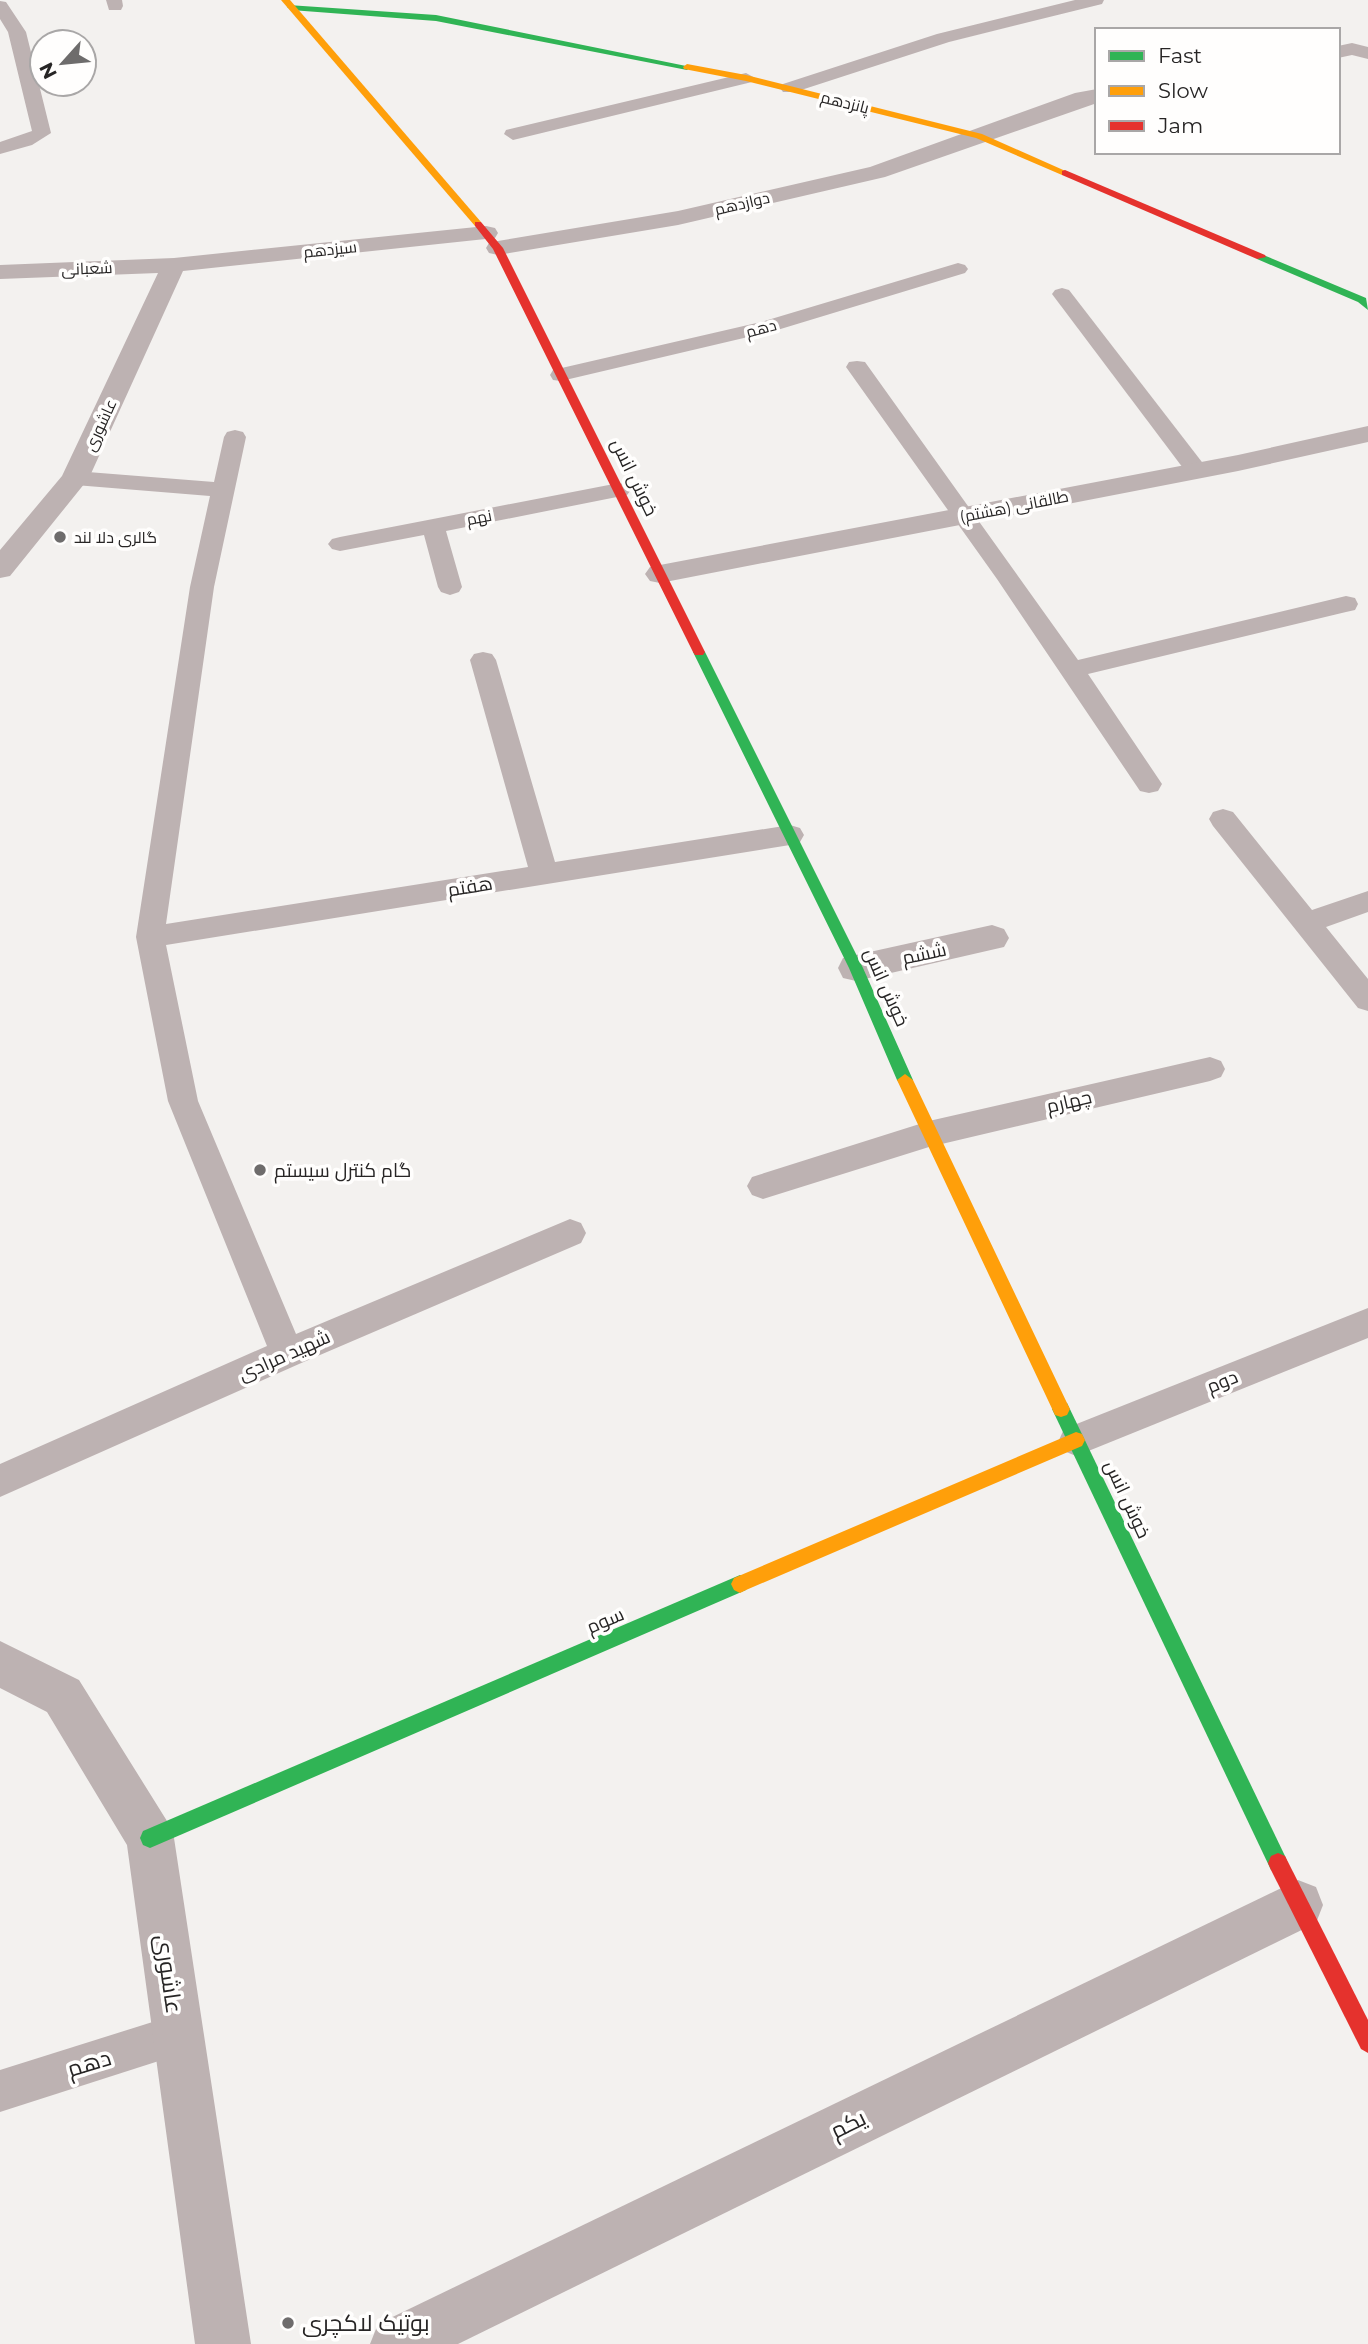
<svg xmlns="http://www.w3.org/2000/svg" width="1368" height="2344" font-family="Montserrat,Cairo,sans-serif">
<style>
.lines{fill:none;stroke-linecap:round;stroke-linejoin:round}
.lane{fill:#bdb2b2;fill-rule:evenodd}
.street{fill:#bdb2b2;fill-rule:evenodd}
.fast{fill:#30b455;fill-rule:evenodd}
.slow{fill:#ff9f0a;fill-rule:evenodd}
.jam{fill:#e5322d;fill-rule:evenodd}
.poi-dot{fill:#6e6c6c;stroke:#fffefd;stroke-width:2.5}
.labels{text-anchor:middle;stroke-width:7;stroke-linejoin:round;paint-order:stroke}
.far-street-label{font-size:16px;fill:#272525;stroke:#fffefd}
.far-poi-label{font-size:16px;fill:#272525;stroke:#fffefd;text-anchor:start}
.street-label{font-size:19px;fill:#272525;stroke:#fffefd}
.poi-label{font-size:19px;fill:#272525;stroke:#fffefd;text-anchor:start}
.near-street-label{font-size:23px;fill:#272525;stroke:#fffefd}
.near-poi-label{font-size:23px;fill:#272525;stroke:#fffefd;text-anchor:start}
</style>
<rect width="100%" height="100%" fill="#f3f1ef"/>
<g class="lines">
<g class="lane">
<polygon points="106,0 122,0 123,6 121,10 109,10"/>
<polygon points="1075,0 1104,0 1102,4 949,42 795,92 783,92 780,88 783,84 937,34"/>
<polygon points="0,1 6,2 26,32 51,133 32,145 0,154 0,142 32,131 8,32 0,19"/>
<polygon points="746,73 755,78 752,82 513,140 504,134 506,130"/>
<polygon points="958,263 965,265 968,269 965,273 774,331 561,381 553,380 550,375 553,370 761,322"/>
<polygon points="1062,288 1069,290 1205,466 1208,471 1205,476 1189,476 1052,294 1055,290"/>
<polygon points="857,361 865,362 1078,660 1346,596 1355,598 1358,604 1355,610 1346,612 1088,674 1162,784 1158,791 1149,793 1140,791 997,579 846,367 849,362"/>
<polygon points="235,430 243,432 246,437 214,587 166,924 528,867 470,660 474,654 483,652 492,654 496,660 555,862 790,825 800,828 804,835 800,842 790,845 166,945 198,1101 296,1334 570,1219 581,1223 586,1233 581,1243 299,1364 0,1497 0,1464 267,1346 168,1101 136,937 190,587 210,496 75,485 67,483 64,478 67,473 75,471 214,482 224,437 227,432"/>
<polygon points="619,483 627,485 631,490 627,495 446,531 462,587 459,592 450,595 441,592 438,587 424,535 340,551 332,549 328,544 332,539 340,537"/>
<polygon points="1223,809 1233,812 1312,910 1368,891 1368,912 1326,927 1368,979 1368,1011 1358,1008 1213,826 1209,819 1213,812"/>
<polygon points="1210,1057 1221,1061 1225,1069 1221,1077 1210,1081 929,1147 763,1199 752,1195 747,1186 752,1177 929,1121"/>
<polygon points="1368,1308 1368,1338 1076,1456 1064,1451 1059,1440 1064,1429"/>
<polygon points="178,2014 193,2020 199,2035 193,2050 0,2112 0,2070"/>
</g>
<g class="street">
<polygon points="1352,43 1368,47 1368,59 1352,55 1338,58 1338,46"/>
<polygon points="1097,89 1097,103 885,177 678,225 498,255 489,253 486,248 489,243 498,241 678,211 870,167 1075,93"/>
<polygon points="486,226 495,228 498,233 495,238 183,271 89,478 10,576 0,578 0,550 62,476 158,273 0,279 0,265 174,258"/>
<polygon points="1368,426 1368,442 1238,471 660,583 650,581 645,574 650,567 660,565 1238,455"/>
<polygon points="992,925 1004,929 1009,938 1004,947 856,981 843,978 838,968 843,958 856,955"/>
<polygon points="0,1641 79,1680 167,1821 174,1838 251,2344 195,2344 127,1845 47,1712 0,1688"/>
<polygon points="1298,1880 1316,1887 1323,1905 1316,1923 458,2344 370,2344 378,2324"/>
</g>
<g class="fast">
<polygon points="288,5 436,15 691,67 687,70 436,21 291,10 287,7"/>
<polygon points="1261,254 1366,298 1368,310 1358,302 1257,259 1257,255"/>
<polygon points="699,648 705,652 863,968 913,1080 910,1084 900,1084 897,1080 849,968 693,652"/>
<polygon points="1061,1401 1067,1403 1285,1856 1288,1863 1285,1870 1278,1873 1271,1870 1052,1409 1055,1403"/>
<polygon points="740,1575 746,1578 749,1584 746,1590 157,1845 150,1848 143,1845 140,1838 143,1831"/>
</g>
<g class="slow">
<polygon points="281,0 290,0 481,222 481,226 475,226"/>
<polygon points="687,64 746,75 982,134 1070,173 1062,175 976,138 746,81 684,69 683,67"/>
<polygon points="905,1074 913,1080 1067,1403 1070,1409 1067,1415 1061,1417 1055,1415 897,1080"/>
<polygon points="1076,1432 1082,1434 1085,1440 1082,1446 746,1590 740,1593 734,1590 731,1584 734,1578"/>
</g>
<g class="jam">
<polygon points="1065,170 1265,255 1266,257 1257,259 1062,175 1062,171"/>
<polygon points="475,222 481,222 503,248 705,652 703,655 695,655 693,652 493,249 475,226"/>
<polygon points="1278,1853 1285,1856 1368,2020 1368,2053 1361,2049 1271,1870 1268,1863 1271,1856"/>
</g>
</g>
<g class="poi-dot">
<circle cx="60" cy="537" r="7"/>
<circle cx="260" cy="1170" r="7"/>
<circle cx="288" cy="2323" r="7"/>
</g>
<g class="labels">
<g class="far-street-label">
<text transform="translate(845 102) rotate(14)" y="6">پانزدهم</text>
<text transform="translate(742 203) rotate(-13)" y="6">دوازدهم</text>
<text transform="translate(330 249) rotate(-6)" y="6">سیزدهم</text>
<text transform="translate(87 268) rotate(-2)" y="6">شعبانی</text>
<text transform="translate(761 328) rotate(-15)" y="6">دهم</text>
<text transform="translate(100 425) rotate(-65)" y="6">عاشوری</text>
<text transform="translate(1014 506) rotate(-11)" y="6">طالقانی (هشتم)</text>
<text transform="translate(479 517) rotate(-11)" y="6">نهم</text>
</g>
<g class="far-poi-label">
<text x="74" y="543">گالری دلا لند</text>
</g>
<g class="street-label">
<text transform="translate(635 477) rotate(64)" y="7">خوش انس</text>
<text transform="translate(470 886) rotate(-9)" y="7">هفتم</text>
<text transform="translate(924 953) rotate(-12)" y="7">ششم</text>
<text transform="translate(887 987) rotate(66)" y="7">خوش انس</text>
<text transform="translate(1069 1101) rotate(-13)" y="7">چهارم</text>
<text transform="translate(284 1355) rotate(-24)" y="7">شهید مرادی</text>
<text transform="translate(1222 1381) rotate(-22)" y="7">دوم</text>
<text transform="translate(1128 1499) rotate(65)" y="7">خوش انس</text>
<text transform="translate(605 1620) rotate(-23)" y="7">سوم</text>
</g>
<g class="poi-label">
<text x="274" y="1177">گام کنترل سیستم</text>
</g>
<g class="near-street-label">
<text transform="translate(169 1974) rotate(82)" y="8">عاشوری</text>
<text transform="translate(89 2063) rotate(-17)" y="8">دهم</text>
<text transform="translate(848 2124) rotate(-26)" y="8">یکم</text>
</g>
<g class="near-poi-label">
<text x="302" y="2331">بوتیک لاکچری</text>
</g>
</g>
<rect x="1095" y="28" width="245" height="126" fill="#fffefd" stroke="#a9a7a7" stroke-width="2"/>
<rect x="1109" y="51" width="35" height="10" fill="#30b455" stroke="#a9a7a7" stroke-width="2"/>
<text x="1158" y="63" font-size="21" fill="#272525">Fast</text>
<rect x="1109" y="86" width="35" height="10" fill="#ff9f0a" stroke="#a9a7a7" stroke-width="2"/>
<text x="1158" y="98" font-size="21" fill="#272525">Slow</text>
<rect x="1109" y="121" width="35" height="10" fill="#e5322d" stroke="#a9a7a7" stroke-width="2"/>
<text x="1158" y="133" font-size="21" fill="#272525">Jam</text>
<g transform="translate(63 63) rotate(243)"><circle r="33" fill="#fffefd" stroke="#a9a7a7" stroke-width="2"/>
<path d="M0-5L12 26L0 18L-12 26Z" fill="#6e6c6c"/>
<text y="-10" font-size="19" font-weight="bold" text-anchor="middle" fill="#272525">N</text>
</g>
</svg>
